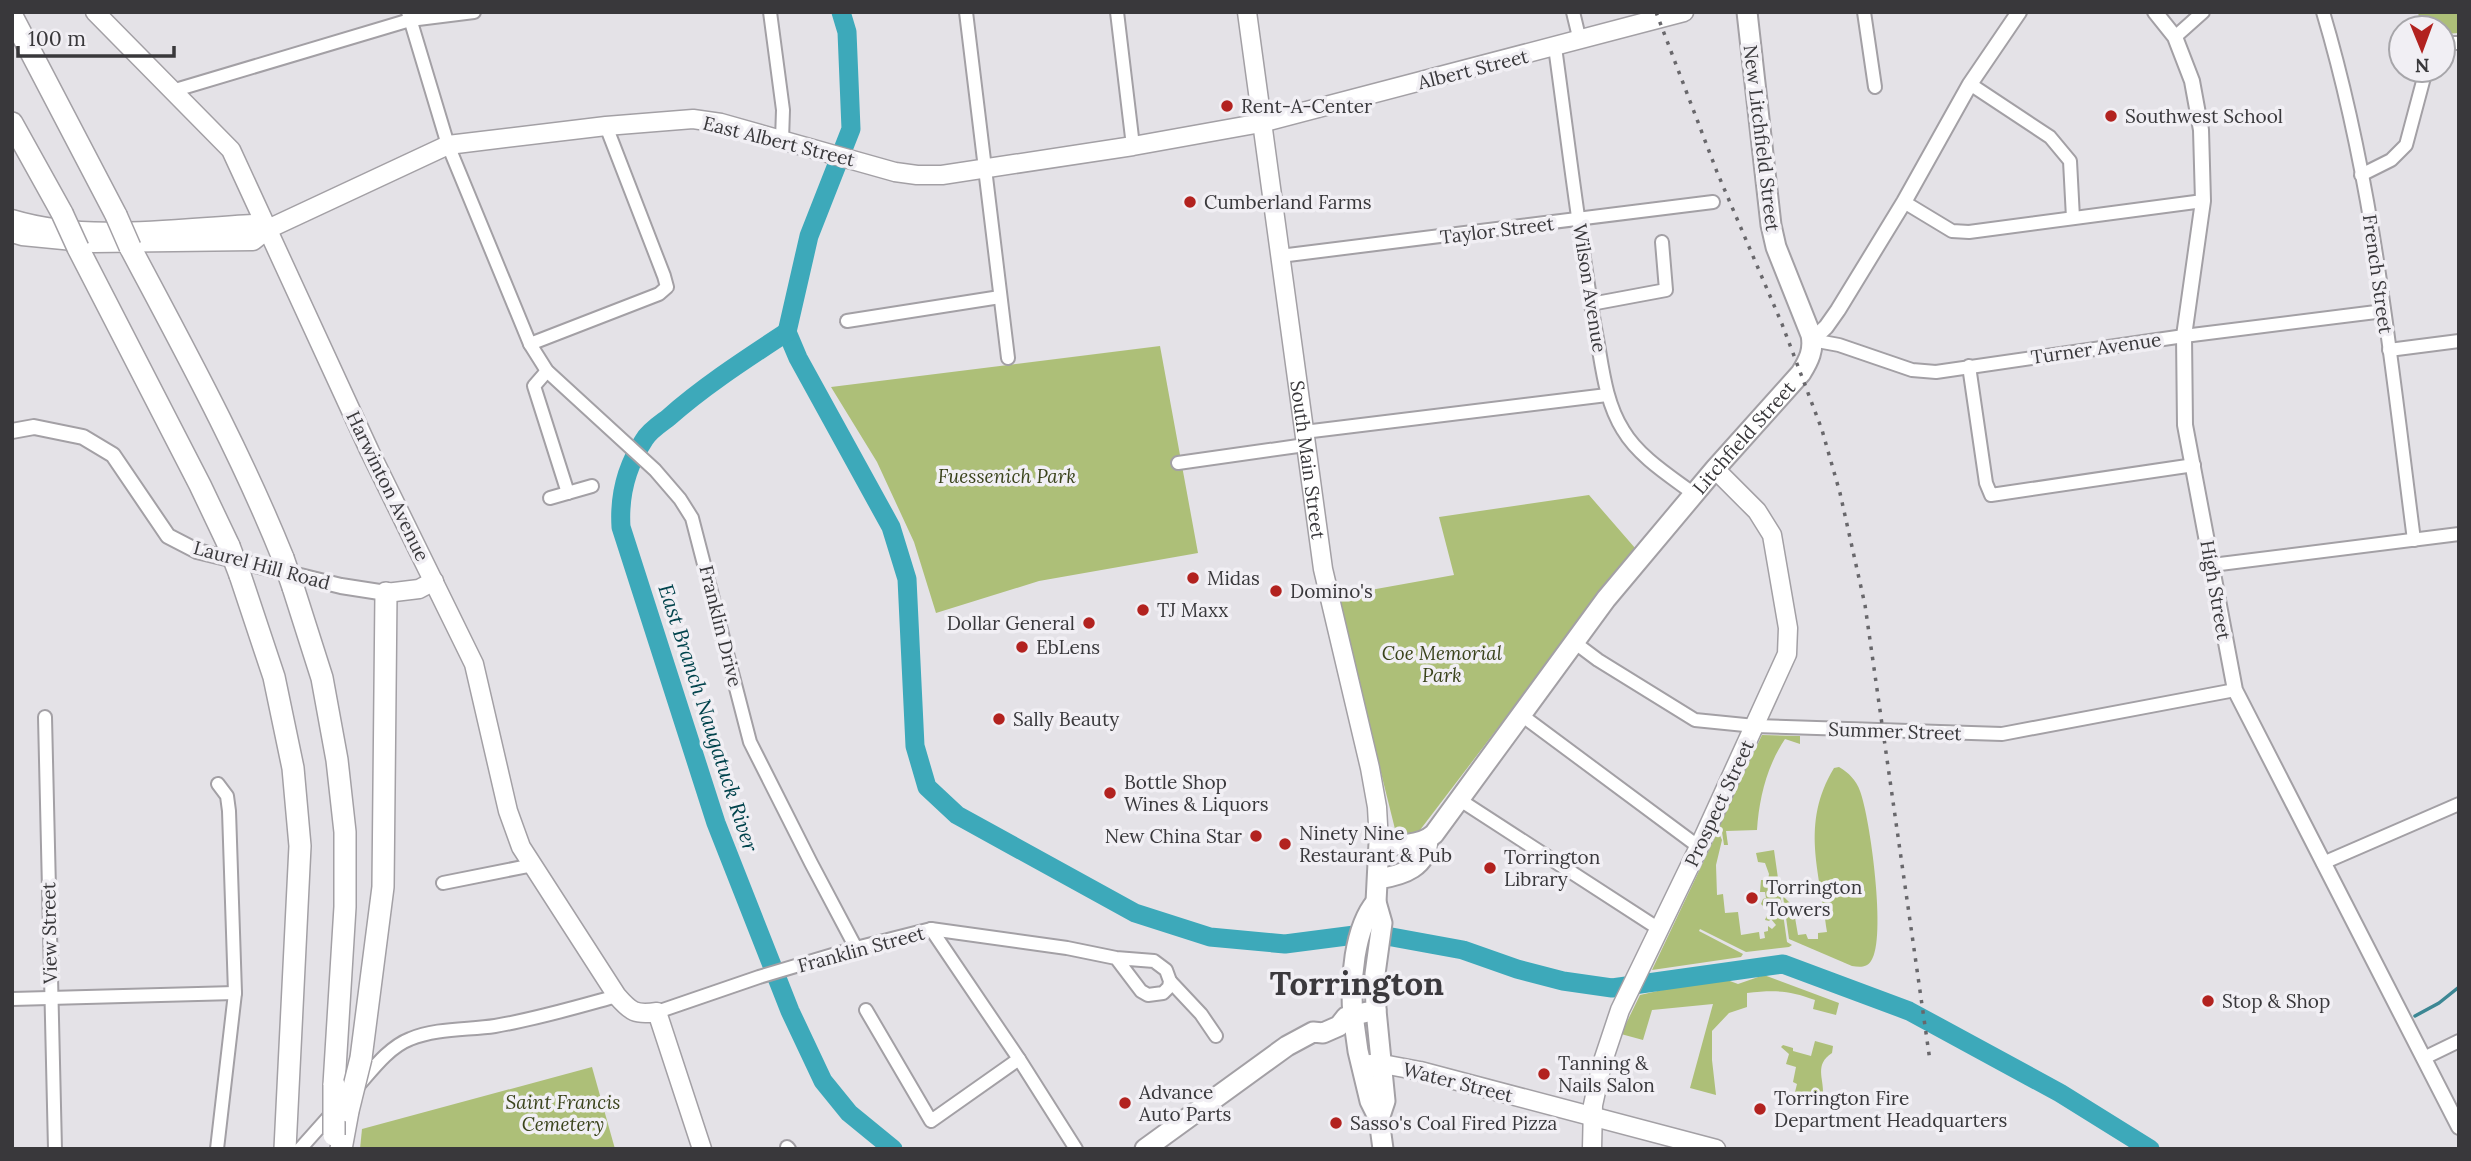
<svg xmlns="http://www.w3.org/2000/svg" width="2471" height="1161" font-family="Lora,serif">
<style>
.green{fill:#adbf78}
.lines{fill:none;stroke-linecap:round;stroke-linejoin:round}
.stream{stroke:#3c8794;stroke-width:3.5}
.river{stroke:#3da9ba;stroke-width:19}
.minor-casing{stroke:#a3a0a5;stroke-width:16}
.tertiary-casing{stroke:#a3a0a5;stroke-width:18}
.secondary-casing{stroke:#a3a0a5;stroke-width:21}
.primary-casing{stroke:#a3a0a5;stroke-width:23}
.trunk-casing{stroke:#a3a0a5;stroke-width:23}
.motorway-casing{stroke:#a3a0a5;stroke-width:24}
.minor{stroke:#fff;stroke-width:12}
.tertiary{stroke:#fff;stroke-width:14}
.secondary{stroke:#fff;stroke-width:18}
.primary{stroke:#fff;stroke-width:19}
.trunk{stroke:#fff;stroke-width:19}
.motorway{stroke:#fff;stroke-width:21}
.rail{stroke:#68676b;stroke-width:3.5;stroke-dasharray:3.5 7;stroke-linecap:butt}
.motorway-bridge-casing{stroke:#a3a0a5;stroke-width:24;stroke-linecap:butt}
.motorway-bridge{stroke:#fff;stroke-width:21}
.poi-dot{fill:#b2221f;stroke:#f1eff4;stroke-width:2.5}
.labels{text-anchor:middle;stroke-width:7;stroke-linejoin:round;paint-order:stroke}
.street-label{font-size:19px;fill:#39383b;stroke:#f1eff4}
.poi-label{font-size:19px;fill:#39383b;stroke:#f1eff4;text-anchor:start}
.park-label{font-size:19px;font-style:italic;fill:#3a431b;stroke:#f1eff4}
.water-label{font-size:21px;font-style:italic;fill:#00434c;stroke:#f1eff4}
.town-label{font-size:33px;font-weight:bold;fill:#3b393d;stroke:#f1eff4}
</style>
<rect width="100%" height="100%" fill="#e4e2e7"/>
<g class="green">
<polygon points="2418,12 2459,12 2459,33 2443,34 2443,28 2421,28"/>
<polygon points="1160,346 1198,553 1039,581 936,613 914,542 877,462 831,387"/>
<path d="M 1589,495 L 1635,548 L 1420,830 C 1410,835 1405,835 1395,829 L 1337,596 L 1454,575 L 1439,517 Z"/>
<path d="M 1762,735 L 1800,736 L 1800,744 L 1785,739 C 1767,766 1759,798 1757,830 L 1726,831 L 1728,845 L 1724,845 L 1722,832 L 1718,827 Z"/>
<path d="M 1839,767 C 1849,773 1856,780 1860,791 C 1870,817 1887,940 1871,961 C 1867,968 1859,967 1852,966 L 1789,939 L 1783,896 L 1793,906 L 1798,935 L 1806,934 L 1808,939 L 1818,939 L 1818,933 L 1827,932 C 1820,872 1800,824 1834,768 Z"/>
<polygon points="1718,831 1722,840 1716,865 1717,895 1723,894 1725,913 1738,912 1741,935 1759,932 1760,939 1765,938 1764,932 1768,931 1768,926 1772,929 1776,925 1771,919 1769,921 1765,920 1767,915 1771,914 1770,908 1765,908 1761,904 1763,899 1766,898 1765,892 1760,892 1761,880 1768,880 1769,874 1765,863 1758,862 1756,853 1774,850 1787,942 1792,945 1789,947 1746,952 1700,929 1699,931 1743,954 1741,957 1652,970"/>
<path d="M 1764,975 L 1839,1003 L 1836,1015 L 1813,1009 L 1815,1000 C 1788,990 1774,990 1747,993 L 1747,1007 L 1729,1013 L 1712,1031 L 1712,1060 L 1716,1095 L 1690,1088 L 1713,1004 L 1652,1010 L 1643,1040 L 1621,1034 L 1640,995 L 1719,977 L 1738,984 Z"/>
<path d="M 1815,1041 L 1833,1046 L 1832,1053 C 1814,1065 1824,1078 1823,1094 L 1812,1092 L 1811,1096 L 1795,1092 L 1797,1084 L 1793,1082 L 1796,1067 L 1786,1064 L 1789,1054 L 1781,1047 L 1783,1045 L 1793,1048 L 1793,1051 L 1811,1056 Z"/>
<polygon points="592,1067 615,1149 360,1149 362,1129"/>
</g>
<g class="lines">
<polyline class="stream" points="2415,1016 2439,1003 2459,987"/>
<g class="river">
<polyline points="787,332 798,358 891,527 907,579 915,746 927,787 957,815 1135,913 1210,937 1285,944 1370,933 1463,950 1517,969 1563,981 1612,988 1783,964 1909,1011 2060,1093 2150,1149"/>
<path d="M 787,332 C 746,359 704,386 668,418 C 660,424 649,431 644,440 C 626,467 619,495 621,527 L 716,823 L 790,1011 L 823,1081 L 849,1113 L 893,1149"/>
<polyline points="787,332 809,236 851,129 847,32 841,12"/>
</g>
<g class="minor-casing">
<g id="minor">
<polyline points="408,12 448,145 530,344 547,371 655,470 680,499 692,518 750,742 811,863 856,948"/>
<polyline points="770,12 783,110 782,140"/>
<polyline points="966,12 1008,358"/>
<polyline points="1117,12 1133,146"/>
<polyline points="1573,12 1580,41"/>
<polyline points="1864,12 1875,87"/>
<path d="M 2323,12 C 2374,183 2391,363 2414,540"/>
<polyline points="2175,37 2203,12"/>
<path d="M 1555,47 C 1568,141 1579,235 1595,328 C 1602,362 1604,400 1623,430 C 1639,457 1670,476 1694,494"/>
<polyline points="2443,48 2450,43 2459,43"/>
<polyline points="1970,84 2050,137 2070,161 2073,218"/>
<polyline points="172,91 410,20 474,12"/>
<polyline points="2361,175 2391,160 2406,145 2426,70"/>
<polyline points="1904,202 1952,231 1969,232 2203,201"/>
<polyline points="1280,256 1713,202"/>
<polyline points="1591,304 1666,290 1662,242"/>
<polyline points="847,321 1000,297"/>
<polyline points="1812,340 1839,345 1912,370 1936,372 2184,336 2384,311"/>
<polyline points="530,344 659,294 667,287 664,276 606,126"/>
<polyline points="2389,350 2459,341"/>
<polyline points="1969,366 1986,483 1991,495 2194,465"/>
<polyline points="547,371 534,386 568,493"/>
<polyline points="1304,432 1607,395"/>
<polyline points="1178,463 1305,445"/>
<polyline points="550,498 592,486"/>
<polyline points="2212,565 2459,534"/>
<polyline points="1574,642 1598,660 1695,720 1755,726 2002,734 2235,690"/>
<polyline points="1520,714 1699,847"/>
<polyline points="45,717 55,1149"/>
<polyline points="1460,800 1659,929"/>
<polyline points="2323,863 2459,804"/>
<polyline points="443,883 533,865"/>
<polyline points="931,929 1019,1059 1076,1149"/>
<polyline points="1170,981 1201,1014 1216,1036"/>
<polyline points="12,999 235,993"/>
<polyline points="866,1010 931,1121 1019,1059"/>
<polyline points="657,1012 759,977 856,948 931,929 1067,948 1116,958 1154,961 1166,970 1170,981 1169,987 1163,993 1148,995 1141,991 1116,958"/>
<polyline points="2424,1058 2459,1041"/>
<path d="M 358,1086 C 372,1070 389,1047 410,1039 C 436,1028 468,1030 495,1026 C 537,1019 577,1007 617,996"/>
<polyline points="787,1147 789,1149"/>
<polyline points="217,1149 235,993 229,811 227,796 218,784"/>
<polyline points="300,1149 333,1112"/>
</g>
</g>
<g class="tertiary-casing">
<g id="tertiary">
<polyline points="2155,12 2175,37 2192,81 2201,130 2203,201 2184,336 2185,425 2235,690 2459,1127"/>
<polyline points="1812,340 1826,327 1838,310 1904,202 1970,84 2019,12"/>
<polyline points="12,431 34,427 83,437 113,455 168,536 197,551 341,586 386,593"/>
</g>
</g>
<g class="secondary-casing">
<g id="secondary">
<path d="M 95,12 L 231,150 L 370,452 L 474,664 L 508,811 L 521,847 L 617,996 C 631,1012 635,1015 657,1012 L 702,1149"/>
<path id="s1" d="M 1247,12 L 1323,569 L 1370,768 L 1377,807 L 1379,843"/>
<path d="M 12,219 C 89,242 175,228 253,224 L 268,229"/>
<polyline points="12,233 22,236 94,243 253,241 268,229 448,145 606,126 693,119 721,123 895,172 917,175 942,175 1133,146 1261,123 1684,12"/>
<polyline points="386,593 419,589 434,581"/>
<polyline points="1370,1064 1388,1065 1420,1071 1716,1149"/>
<polyline points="1592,1149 1593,1105 1602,1064 1620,1010 1699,847 1787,654 1788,628 1772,535 1757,511 1715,469"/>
</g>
</g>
<g class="primary-casing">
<g id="primary">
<polyline points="1376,1010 1385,1101 1379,1119"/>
<polyline points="1353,1015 1358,1051 1370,1101 1379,1119 1383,1149"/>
</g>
</g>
<g class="trunk-casing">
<g id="trunk">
<path d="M 1378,879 C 1404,875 1427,867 1428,839"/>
<path d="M 1353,1015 C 1350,982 1354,928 1376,902"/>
<path id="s2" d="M 1145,1149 L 1287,1046 L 1313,1032 L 1323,1033 L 1339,1026 L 1346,1017 L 1376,1010 L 1375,974 L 1382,923 L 1376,902 L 1379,843 C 1396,846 1421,846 1434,834 L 1606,599 L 1715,469 L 1801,373 C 1809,360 1814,350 1811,335 L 1776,247 L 1771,225 L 1747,12"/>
</g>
</g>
<g class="motorway-casing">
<g id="motorway">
<polyline points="12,16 116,215"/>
<polyline points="12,123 62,213"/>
<path d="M 130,247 C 184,349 240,451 283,558"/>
<polyline points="78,248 200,485 229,546"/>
<polyline points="240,575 274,677 293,768 300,846 285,1149"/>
<polyline points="293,587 322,678 337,760 345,832 345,907 334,1085"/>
<polyline points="361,1058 383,887 386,593"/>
<polyline points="341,1149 348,1111"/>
</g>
</g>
<use href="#minor" class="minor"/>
<use href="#tertiary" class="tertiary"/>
<use href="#secondary" class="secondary"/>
<use href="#primary" class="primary"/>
<use href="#trunk" class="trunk"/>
<use href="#motorway" class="motorway"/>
<polyline class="rail" points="1656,12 1717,172 1782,324 1822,430 1840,493 1865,605 1930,1061"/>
<g class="motorway-bridge-casing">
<g id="motorway-bridge">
<polyline points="62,213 78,248"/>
<polyline points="116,215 130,247"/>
<polyline points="229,546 240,575"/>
<polyline points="283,558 293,587"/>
<polyline points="348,1111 361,1058"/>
<polyline points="334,1135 334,1085"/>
</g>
</g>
<use href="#motorway-bridge" class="motorway-bridge"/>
</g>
<g class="poi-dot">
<circle cx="1227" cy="106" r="7"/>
<circle cx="2111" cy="116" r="7"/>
<circle cx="1190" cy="202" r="7"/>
<circle cx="1193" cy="578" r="7"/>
<circle cx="1276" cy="591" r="7"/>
<circle cx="1143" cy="610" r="7"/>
<circle cx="1089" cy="623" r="7"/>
<circle cx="1022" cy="647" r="7"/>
<circle cx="999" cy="719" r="7"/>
<circle cx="1110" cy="793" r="7"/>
<circle cx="1256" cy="836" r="7"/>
<circle cx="1285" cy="844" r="7"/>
<circle cx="1490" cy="868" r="7"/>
<circle cx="1752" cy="898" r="7"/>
<circle cx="2208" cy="1001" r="7"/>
<circle cx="1544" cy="1074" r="7"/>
<circle cx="1125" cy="1103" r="7"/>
<circle cx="1760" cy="1109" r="7"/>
<circle cx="1336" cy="1123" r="7"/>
</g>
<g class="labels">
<g class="street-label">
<text transform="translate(1473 69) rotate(-14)" y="7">Albert Street</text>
<text transform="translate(1762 138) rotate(83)" y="7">New Litchfield Street</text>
<text transform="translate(779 141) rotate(14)" y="7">East Albert Street</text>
<text transform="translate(1497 230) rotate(-7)" y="7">Taylor Street</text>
<text transform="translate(2378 274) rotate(82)" y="7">French Street</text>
<text transform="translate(1590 288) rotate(81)" y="7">Wilson Avenue</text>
<text transform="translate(2096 348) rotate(-8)" y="7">Turner Avenue</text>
<text dy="7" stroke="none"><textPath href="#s2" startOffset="1004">Litchfield Street</textPath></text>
<text dy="7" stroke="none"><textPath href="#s1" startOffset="452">South Main Street</textPath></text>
<text transform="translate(388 486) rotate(64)" y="7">Harwinton Avenue</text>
<text transform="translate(262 565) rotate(15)" y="7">Laurel Hill Road</text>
<text transform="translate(2216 590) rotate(80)" y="7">High Street</text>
<text transform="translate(721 626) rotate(76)" y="7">Franklin Drive</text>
<text transform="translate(1895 731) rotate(2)" y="7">Summer Street</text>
<text transform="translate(1719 803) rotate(-65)" y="7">Prospect Street</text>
<text transform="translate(49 933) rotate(-91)" y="7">View Street</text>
<text transform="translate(861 949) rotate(-15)" y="7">Franklin Street</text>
<text transform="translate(1458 1082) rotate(14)" y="7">Water Street</text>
</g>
<g class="poi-label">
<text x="1241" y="113">Rent-A-Center</text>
<text x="2125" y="123">Southwest School</text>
<text x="1204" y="209">Cumberland Farms</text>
<text x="1207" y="585">Midas</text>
<text x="1290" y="598">Domino's</text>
<text x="1157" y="617">TJ Maxx</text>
<text x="1075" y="630" text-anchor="end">Dollar General</text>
<text x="1036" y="654">EbLens</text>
<text x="1013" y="726">Sally Beauty</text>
<text x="1124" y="789">Bottle Shop<tspan x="1124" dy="22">Wines &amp; Liquors</tspan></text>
<text x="1299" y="840">Ninety Nine<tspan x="1299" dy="22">Restaurant &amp; Pub</tspan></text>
<text x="1242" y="843" text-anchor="end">New China Star</text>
<text x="1504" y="864">Torrington<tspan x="1504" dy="22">Library</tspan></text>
<text x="1766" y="894">Torrington<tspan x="1766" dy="22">Towers</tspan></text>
<text x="2222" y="1008">Stop &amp; Shop</text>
<text x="1558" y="1070">Tanning &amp;<tspan x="1558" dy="22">Nails Salon</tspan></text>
<text x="1139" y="1099">Advance<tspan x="1139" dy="22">Auto Parts</tspan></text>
<text x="1774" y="1105">Torrington Fire<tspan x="1774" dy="22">Department Headquarters</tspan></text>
<text x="1350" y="1130">Sasso's Coal Fired Pizza</text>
</g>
<g class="park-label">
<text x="1007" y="483">Fuessenich Park</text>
<text x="1442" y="660">Coe Memorial<tspan x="1442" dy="22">Park</tspan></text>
<text x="563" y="1109">Saint Francis<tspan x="563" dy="22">Cemetery</tspan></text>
</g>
<g class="water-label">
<text transform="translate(708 718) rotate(72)" y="7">East Branch Naugatuck River</text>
</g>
<g class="town-label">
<text x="1357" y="995">Torrington</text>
</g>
</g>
<rect width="2471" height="1161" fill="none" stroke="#39383b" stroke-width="28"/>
<g transform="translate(2422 49) rotate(179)"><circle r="33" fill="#f1eff4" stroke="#a7a6aa" stroke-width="2"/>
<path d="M0-5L12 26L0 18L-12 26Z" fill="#b2221f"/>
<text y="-10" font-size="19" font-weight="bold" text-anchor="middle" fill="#39383b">N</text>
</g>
<path d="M18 46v10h156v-10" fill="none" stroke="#39383b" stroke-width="3.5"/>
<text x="28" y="46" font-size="21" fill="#39383b" stroke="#f1eff4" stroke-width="5" paint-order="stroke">100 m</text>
</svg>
